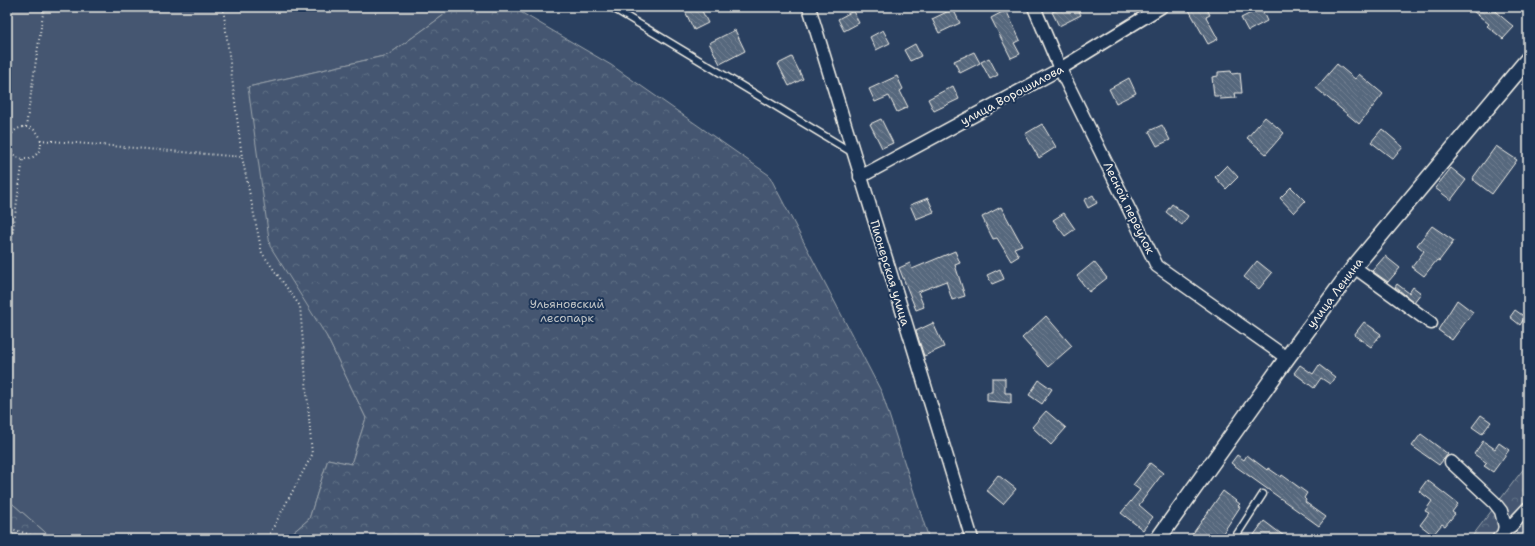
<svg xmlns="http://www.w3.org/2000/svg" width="1535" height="546" font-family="'Shantell Sans',sans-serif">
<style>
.green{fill:#445771;stroke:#9ca4ac}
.forest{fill:url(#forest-crowns);stroke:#9ca4ac}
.building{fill:url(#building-back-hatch);stroke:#f4f1e8}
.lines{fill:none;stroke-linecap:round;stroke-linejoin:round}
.service-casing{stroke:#f4f1e8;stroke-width:9}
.minor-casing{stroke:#f4f1e8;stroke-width:15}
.tertiary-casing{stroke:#f4f1e8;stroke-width:18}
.path{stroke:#f4f1e8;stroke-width:2;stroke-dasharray:1 3;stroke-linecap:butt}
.service{stroke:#1d3557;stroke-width:6}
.minor{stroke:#1d3557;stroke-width:12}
.tertiary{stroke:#1d3557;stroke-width:15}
.labels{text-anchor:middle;stroke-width:4;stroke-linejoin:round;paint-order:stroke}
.street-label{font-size:12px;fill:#f4f1e8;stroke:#1d3557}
.park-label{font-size:12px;fill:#bfc3c4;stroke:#1d3557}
</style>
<defs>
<pattern id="forest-crowns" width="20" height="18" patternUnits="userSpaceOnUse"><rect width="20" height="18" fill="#445771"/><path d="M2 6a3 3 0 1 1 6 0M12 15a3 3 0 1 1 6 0" fill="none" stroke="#607085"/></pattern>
<pattern id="building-back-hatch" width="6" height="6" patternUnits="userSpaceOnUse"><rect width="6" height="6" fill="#56677d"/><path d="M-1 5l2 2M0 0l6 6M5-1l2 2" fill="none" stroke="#6f7d8f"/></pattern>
</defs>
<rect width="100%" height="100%" fill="#2a4060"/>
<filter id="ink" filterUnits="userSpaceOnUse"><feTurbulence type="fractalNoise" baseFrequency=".025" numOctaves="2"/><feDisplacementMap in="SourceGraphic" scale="8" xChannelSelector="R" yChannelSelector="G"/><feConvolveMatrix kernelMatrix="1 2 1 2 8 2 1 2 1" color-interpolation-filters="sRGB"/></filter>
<g filter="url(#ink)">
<polygon class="green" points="7,7 446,7 448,12 388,55 248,87 327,337 366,418 351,464 328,459 309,519 285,539 53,539 7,499"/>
<g class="forest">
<polygon points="446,7 512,7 611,65 769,175 882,393 929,539 285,539 309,519 328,459 351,464 366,418 327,337 270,246 248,87 388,55 448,12"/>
<polygon points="1528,463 1528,532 1523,539 1470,539"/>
<polygon points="7,498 7,499 53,539 7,539"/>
</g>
<g class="building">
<polygon points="683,7 700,7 708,23 694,30"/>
<polygon points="1063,7 1077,7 1081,15 1059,26 1052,12"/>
<polygon points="1194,7 1206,7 1210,15 1206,17 1218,39 1208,44 1189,10"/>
<polygon points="1468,7 1490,7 1514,27 1503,39 1487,26 1489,24"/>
<polygon points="1261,8 1267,21 1248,31 1241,18"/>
<polygon points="953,9 960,23 939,33 932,19"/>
<polygon points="1006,10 1020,40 1014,43 1020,54 1011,58 991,18"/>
<polygon points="853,11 859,23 844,31 838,19"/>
<polygon points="735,30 745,51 720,64 709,43"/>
<polygon points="883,30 890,43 876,50 870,37"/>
<polygon points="915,44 921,56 910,61 904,50"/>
<polygon points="974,52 980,63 960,73 954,61"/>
<polygon points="792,57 803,79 789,86 778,64"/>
<polygon points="989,58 998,75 990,79 981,62"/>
<polygon points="1337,64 1355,79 1359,74 1383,94 1359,124 1316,88"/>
<polygon points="1231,71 1232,74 1240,73 1242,93 1235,93 1236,98 1220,99 1220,96 1214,96 1212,77 1218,76 1218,72"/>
<polygon points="897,76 903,89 900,91 908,107 897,112 889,96 875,102 869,89"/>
<polygon points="1129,78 1136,93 1116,103 1109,89"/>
<polygon points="953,86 959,99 934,111 928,99"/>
<polygon points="1265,117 1284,133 1266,154 1247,138"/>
<polygon points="881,119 893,143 882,148 870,124"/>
<polygon points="1042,124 1056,147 1039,158 1025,134"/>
<polygon points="1162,125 1170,140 1157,146 1149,131"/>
<polygon points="1382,129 1403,147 1393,159 1371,142"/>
<polygon points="1496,146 1517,160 1492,194 1472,179"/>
<polygon points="1227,165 1238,177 1226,189 1215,177"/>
<polygon points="1451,168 1466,180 1451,200 1435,188"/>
<polygon points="1291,187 1305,201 1294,213 1280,198"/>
<polygon points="1093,195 1097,203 1088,208 1084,200"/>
<polygon points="928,198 934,212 916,219 910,205"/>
<polygon points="1172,204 1188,216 1182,225 1166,212"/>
<polygon points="1001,207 1022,245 1014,248 1019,256 1011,261 997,238 993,239 982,217"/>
<polygon points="1064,213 1075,229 1065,236 1053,220"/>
<polygon points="1432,226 1454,241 1439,261 1437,260 1424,276 1412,267 1424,251 1417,245"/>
<polygon points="955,251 960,263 955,265 965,296 952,300 946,281 918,292 924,307 916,310 899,268 910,263 912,269"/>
<polygon points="1385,256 1400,268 1388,282 1372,271"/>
<polygon points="1257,261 1272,273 1259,289 1244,277"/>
<polygon points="1094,262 1107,278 1089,292 1077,276"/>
<polygon points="1000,269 1004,279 992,284 987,275"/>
<polygon points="1397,284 1409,293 1413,287 1421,293 1414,302 1395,287"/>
<polygon points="1457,300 1473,312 1452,340 1438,330"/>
<polygon points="1515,310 1525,317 1520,325 1510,317"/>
<polygon points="1046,316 1072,346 1048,367 1022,338"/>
<polygon points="1364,322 1381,334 1371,347 1354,335"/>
<polygon points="933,323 944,347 924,356 916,331"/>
<polygon points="1300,365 1313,374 1319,365 1335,377 1330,384 1321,378 1314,388 1294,373"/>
<polygon points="992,378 1005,378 1005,393 1011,393 1011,403 987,401 987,392 992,392"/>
<polygon points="1039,380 1052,389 1042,404 1029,395"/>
<polygon points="1046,411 1066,428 1051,445 1032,427"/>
<polygon points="1481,415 1491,422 1482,434 1472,427"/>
<polygon points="1421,434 1448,454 1439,465 1412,446"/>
<polygon points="1483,441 1495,449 1499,443 1509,450 1493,472 1484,466 1487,463 1474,454"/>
<polygon points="1237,455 1244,460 1247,455 1267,470 1268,468 1281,477 1282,475 1307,493 1304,498 1306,500 1305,502 1326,517 1319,526 1231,463"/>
<polygon points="1150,463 1163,473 1139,505 1153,517 1143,530 1121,513 1140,490 1133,485"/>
<polygon points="998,475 1016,489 1003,504 986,490"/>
<polygon points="1427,480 1458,504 1452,512 1455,514 1445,526 1442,524 1433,535 1420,525 1429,513 1425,511 1432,501 1419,491"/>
<polygon points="1223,491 1240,504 1238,506 1240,507 1219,539 1189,539"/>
<polygon points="1264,521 1288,539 1251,539"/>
</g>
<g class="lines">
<g class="service-casing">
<g id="service">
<polyline points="611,7 853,153"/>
<polyline points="1234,539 1263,494"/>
</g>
</g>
<g class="minor-casing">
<g id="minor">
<polyline points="809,7 972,539"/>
<polyline points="1034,7 1060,69 1157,266 1287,358"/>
<polyline points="860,177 1060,69 1161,7"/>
<polyline points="1354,267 1431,323"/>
<polyline points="1451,462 1494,502 1501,511 1505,527"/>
<polyline points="1498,539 1503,534 1505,527 1511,526 1528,508"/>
</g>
</g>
<g class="tertiary-casing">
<polyline id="tertiary" points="1158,539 1287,358 1354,267 1528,59"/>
</g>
<g class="path">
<polyline points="223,7 242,157 262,253 300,306 312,455 267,539"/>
<polyline points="26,127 44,7"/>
<circle cx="25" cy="143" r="16"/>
<polyline points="40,140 242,157"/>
<polyline points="7,272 23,159"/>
<polyline points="7,521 12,529 43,539"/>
</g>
<use href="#service" class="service"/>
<use href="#minor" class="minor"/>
<use href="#tertiary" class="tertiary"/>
</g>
</g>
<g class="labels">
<g class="street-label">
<text transform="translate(1012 95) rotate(-28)" y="4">улица Ворошилова</text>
<text transform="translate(1129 208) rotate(64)" y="4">Лесной переулок</text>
<text transform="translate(890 273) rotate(73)" y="4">Пионерская улица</text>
<text transform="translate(1335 293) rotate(-53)" y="4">улица Ленина</text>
</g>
<g class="park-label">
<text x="567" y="308">Ульяновский<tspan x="567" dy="14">лесопарк</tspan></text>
</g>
</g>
<rect width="1535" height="546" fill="none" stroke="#1d3557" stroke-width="24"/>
<rect x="12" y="12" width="1511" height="522" fill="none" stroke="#f4f1e8" stroke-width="1.5" filter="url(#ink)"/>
</svg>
